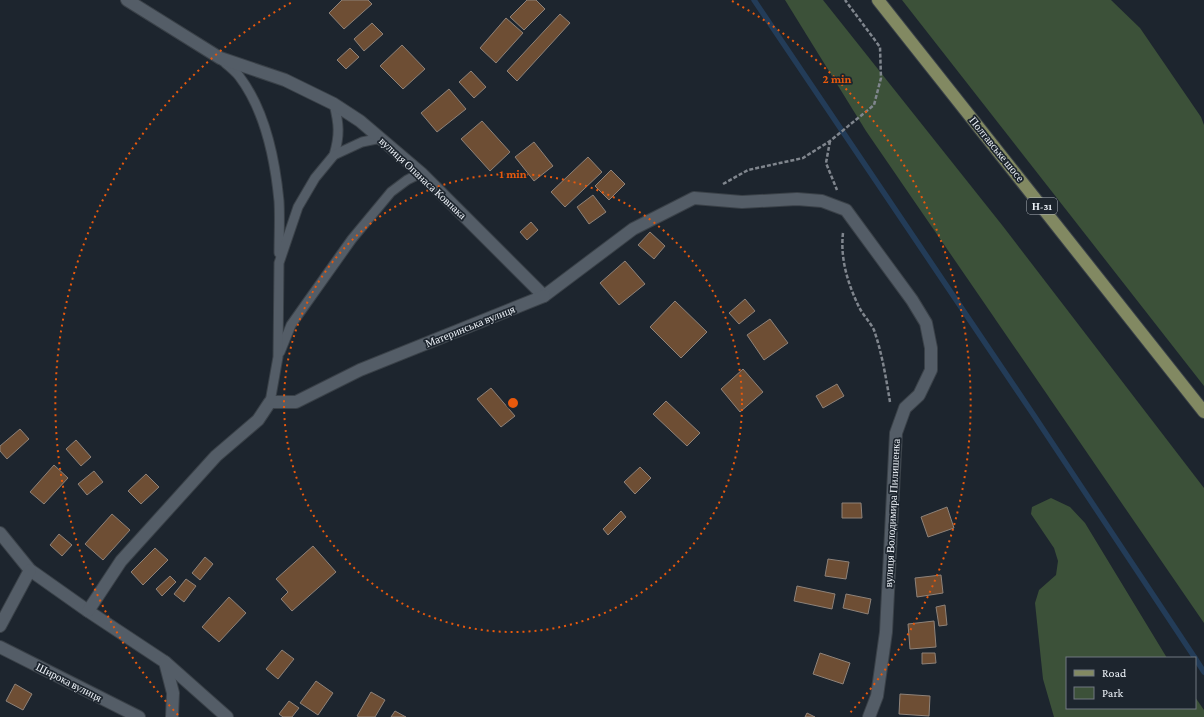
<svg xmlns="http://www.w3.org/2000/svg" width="1204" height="717" font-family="'Crimson Pro',serif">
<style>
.green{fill:#3c5139}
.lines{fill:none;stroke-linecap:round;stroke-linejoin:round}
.stream{stroke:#233c58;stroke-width:5.5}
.building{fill:#6e4e34;stroke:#8e8279}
.service-casing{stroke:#3a4148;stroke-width:11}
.minor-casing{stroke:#3a4148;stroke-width:14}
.secondary-casing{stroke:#3a4148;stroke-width:14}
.primary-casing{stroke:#3a4148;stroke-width:14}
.path{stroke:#80868e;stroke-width:2.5;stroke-dasharray:4 2;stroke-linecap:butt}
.service{stroke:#545d67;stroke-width:9}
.minor{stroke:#545d67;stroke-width:12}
.secondary{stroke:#545d67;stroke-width:12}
.primary{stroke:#828962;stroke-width:12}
.ring{fill:none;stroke:#e8590c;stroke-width:2;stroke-dasharray:2 4}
.labels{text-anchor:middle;stroke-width:3.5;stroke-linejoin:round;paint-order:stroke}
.shield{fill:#1d252e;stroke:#b0b6bd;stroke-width:1}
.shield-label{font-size:10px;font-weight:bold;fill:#eff4fa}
.street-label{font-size:11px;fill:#eff4fa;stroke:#1d252e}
.centre{fill:#e8590c;stroke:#1d252e;stroke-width:2}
.ring-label{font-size:12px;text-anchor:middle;font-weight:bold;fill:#e8590c;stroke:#1d252e;stroke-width:3.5;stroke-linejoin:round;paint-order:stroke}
</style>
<rect width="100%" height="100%" fill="#1d252e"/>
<g class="green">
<polygon points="785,0 823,0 1002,225 1204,488 1204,623 866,131"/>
<polygon points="902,0 1111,0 1140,28 1201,117 1204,125 1204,386"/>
<polygon points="1051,498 1070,507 1085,523 1167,658 1067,658 1067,708 1195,708 1195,697 1204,710 1204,717 1054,717 1043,679 1035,603 1039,590 1056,575 1058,561 1054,548 1031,514 1032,507"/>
</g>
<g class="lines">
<g class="stream">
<polyline points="754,0 1033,414 1195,658"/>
<polyline points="1195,658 1204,672"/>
</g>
</g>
<g class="building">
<polygon points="342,0 368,0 372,4 344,29 329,13"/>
<polygon points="527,0 536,0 545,9 524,30 510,17"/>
<polygon points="560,14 570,23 517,81 507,71"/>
<polygon points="506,18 523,33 496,63 480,48"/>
<polygon points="372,23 383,34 364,51 354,39"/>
<polygon points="402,45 425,69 403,89 380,66"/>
<polygon points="350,48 359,57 346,69 337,60"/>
<polygon points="471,71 486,87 474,98 459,82"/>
<polygon points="449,89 466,109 437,132 421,113"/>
<polygon points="482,121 510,152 490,171 461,139"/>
<polygon points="534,142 553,166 534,181 515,157"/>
<polygon points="588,157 602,172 565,207 551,192"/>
<polygon points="611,170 625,184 609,200 595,186"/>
<polygon points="593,195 606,212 589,224 577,207"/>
<polygon points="531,222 538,230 527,240 520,232"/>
<polygon points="650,232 665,246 654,259 638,245"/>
<polygon points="625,261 645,284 619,305 600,283"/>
<polygon points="745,299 755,311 739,324 729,313"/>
<polygon points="675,301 707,332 681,358 650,327"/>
<polygon points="770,319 788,343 764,360 747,335"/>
<polygon points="743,369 763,392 740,412 721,389"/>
<polygon points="837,384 844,396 823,408 816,396"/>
<polygon points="491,388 515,416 501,427 477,399"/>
<polygon points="666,401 700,433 687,446 653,414"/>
<polygon points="20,429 29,439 7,459 0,451 0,446"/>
<polygon points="76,440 91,457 81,466 66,449"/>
<polygon points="54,465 68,478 44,504 30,492"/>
<polygon points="640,467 651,478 635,494 624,482"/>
<polygon points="94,471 103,482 87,495 78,484"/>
<polygon points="146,474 159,487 141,504 128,491"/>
<polygon points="842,503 861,503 862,518 842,518"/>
<polygon points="947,507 954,528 928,537 921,517"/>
<polygon points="621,511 626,517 608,535 603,529"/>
<polygon points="112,514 130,530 103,560 85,544"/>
<polygon points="59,534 72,545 62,556 50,545"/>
<polygon points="313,546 336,572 292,611 281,599 288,592 276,579"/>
<polygon points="155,548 168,560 143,585 131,572"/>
<polygon points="205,557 213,564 200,580 192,573"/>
<polygon points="828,559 849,562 846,579 825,576"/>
<polygon points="941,575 943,593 917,597 915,578"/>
<polygon points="170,576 176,582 162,596 156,589"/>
<polygon points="186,579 196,586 184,602 174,594"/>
<polygon points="797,586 835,594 832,609 794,601"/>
<polygon points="846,594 871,599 868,614 843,608"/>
<polygon points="229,597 246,613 219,642 202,627"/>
<polygon points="945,605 947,625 939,626 936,607"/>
<polygon points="934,621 936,647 910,649 908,624"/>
<polygon points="282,650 294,659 278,679 266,669"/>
<polygon points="820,653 850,663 843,684 813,674"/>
<polygon points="922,653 935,653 936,663 922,664"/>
<polygon points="316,681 333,693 318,715 300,703"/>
<polygon points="15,684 32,694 23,710 6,701"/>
<polygon points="371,692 385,700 375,717 359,717 357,716"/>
<polygon points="900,694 930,696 929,716 899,714"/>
<polygon points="289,701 299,708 292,717 283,717 279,714"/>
<polygon points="395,711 406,717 391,717"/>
<polygon points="807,713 815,717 805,717"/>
</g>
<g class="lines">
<g class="service-casing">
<g id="service">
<path d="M 221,59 C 227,65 234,70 239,76 C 265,110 275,159 279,201 C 280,218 279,236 279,253"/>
<path d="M 334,104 C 339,124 340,135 334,155"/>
<polyline points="280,352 291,325 352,239 391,192 407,180 421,173"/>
<polyline points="270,402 278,357 279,263 298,207 315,178 334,155 362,142 381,138"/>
</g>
</g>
<g class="minor-casing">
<g id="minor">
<polyline points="127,0 220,58 285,80 334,104 360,121 421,173 544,296 633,229 694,198 742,202 797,199 822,201 846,210 912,300 926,323 931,348 931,370 919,395 905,408 896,433 886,632 877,696 869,717"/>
<polyline points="0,533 30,570 88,611 165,662 173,693 172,717"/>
<polyline points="88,611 121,561 216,456 258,420 270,402 296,402 360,370 544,296"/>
<polyline points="0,626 30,570"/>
<polyline points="165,662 227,717"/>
</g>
</g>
<g class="secondary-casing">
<polyline id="secondary" points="0,647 139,717"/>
</g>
<g class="primary-casing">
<polyline id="primary" points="878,0 1204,412"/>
</g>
<g class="path">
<polyline points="830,141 826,163 837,190"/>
<polyline points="723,184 748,170 803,158 830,141 874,105 881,78 880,47 845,0"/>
<path d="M 843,233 C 840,259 848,284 859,307 C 863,315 870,322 874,330 C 882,353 886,378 890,402"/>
</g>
<use href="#service" class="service"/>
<use href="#minor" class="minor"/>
<use href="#secondary" class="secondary"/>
<use href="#primary" class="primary"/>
</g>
<g class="ring">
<circle cx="513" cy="403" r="229"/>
<path d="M178 715A458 458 0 0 1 294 1M732 1A458 458 0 0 1 848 715"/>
</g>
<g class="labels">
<rect class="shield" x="1027" y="198" width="30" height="16" rx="3"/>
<g class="shield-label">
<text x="1042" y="210">Н-31</text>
</g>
<g class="street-label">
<text transform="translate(997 149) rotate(51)" y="4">Полтавське шосе</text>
<text transform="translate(423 178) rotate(43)" y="4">вулиця Опанаса Ковпака</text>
<text transform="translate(470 326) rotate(-22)" y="4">Материнська вулиця</text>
<text transform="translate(892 513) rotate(-87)" y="4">вулиця Володимира Пилишенка</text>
<text transform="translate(69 682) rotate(27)" y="4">Широка вулиця</text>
</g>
</g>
<circle cx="513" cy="403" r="6" class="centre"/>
<g class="ring-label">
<text x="837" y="83">2 min</text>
<text x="513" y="178">1 min</text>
</g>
<rect x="1066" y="657" width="130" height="52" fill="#1d252e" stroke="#717880"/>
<rect x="1074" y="670" width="20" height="6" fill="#828962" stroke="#717880"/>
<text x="1102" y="677" font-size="12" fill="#eff4fa">Road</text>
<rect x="1074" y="687" width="20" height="12" fill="#3c5139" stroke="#717880"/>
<text x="1102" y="697" font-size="12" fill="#eff4fa">Park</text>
</svg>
